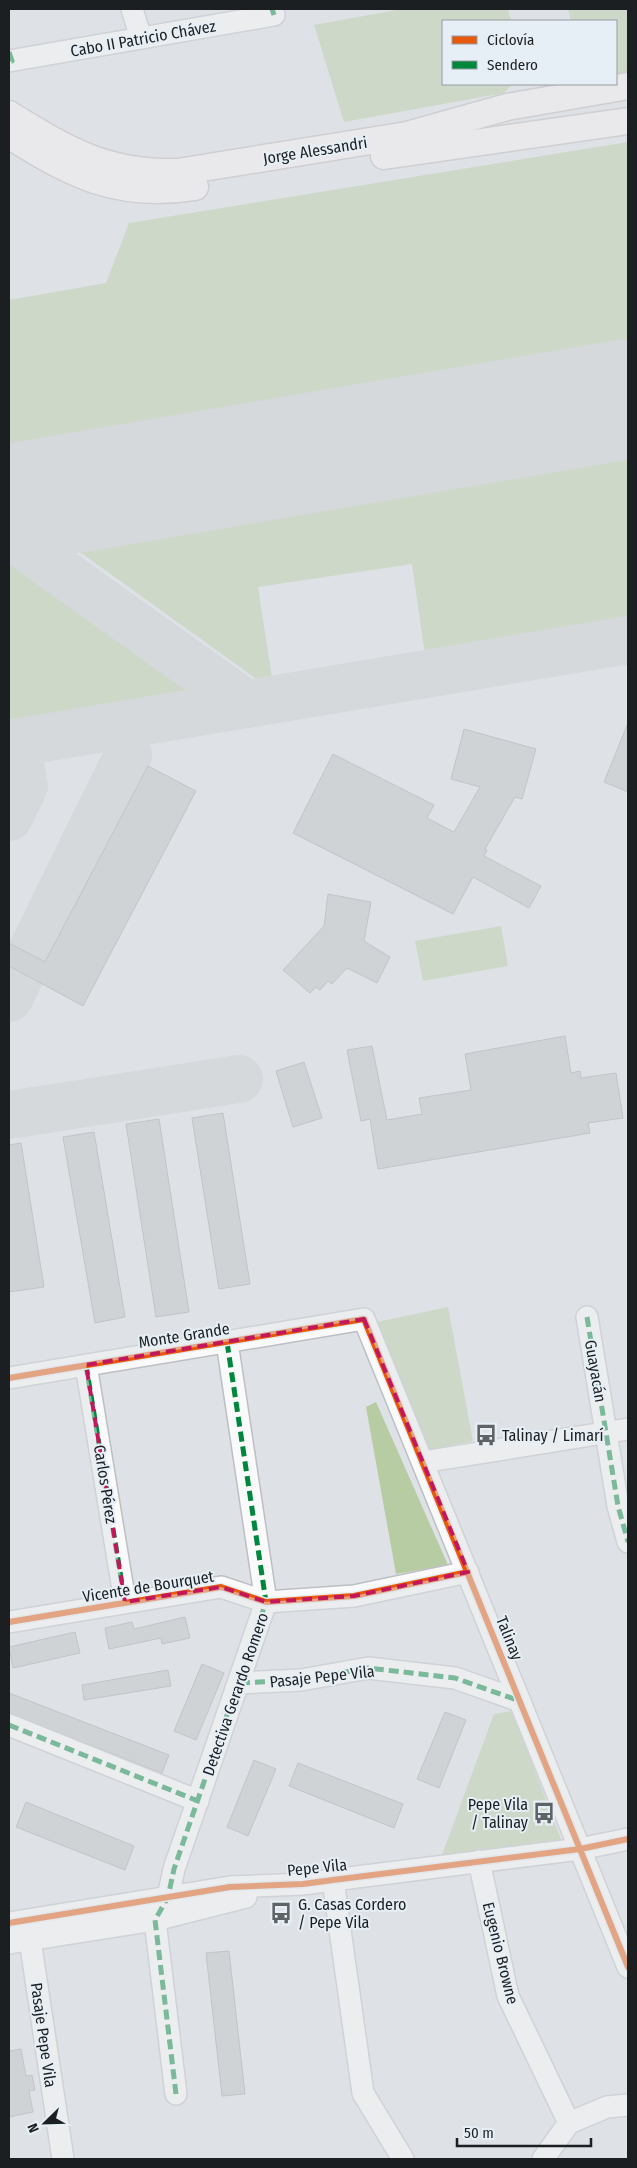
<svg xmlns="http://www.w3.org/2000/svg" width="637" height="2168" font-family="'Fira Sans Condensed',sans-serif">
<style>
.green{fill:#b8cca4}
.lines{fill:none;stroke-linecap:round;stroke-linejoin:round}
.taxiway{stroke:#ccced1;stroke-width:48}
.runway{stroke:#ccced1;stroke-width:120}
.building{fill:#bec0c4;stroke:#9da0a3}
.minor-casing{stroke:#bcbfc3;stroke-width:24}
.major-casing{stroke:#bdb8bb;stroke-width:29}
.minor{stroke:#fafafb;stroke-width:21}
.major{stroke:#f5f2f3;stroke-width:26}
.quiet{stroke:#00873e;stroke-width:5;stroke-dasharray:10 5;stroke-linecap:butt}
.cycleway-casing{stroke:#e7eff6;stroke-width:9}
.cycleway{stroke:#e8590c;stroke-width:6}
.marked{fill:none;stroke:#c2185b;stroke-width:4;stroke-dasharray:10 6;stroke-linejoin:round}
.labels{text-anchor:middle;stroke-width:4;stroke-linejoin:round;paint-order:stroke}
.street-label{font-size:16px;fill:#1c1f21;stroke:#e7eff6}
.poi-label{font-size:16px;fill:#1c1f21;stroke:#e7eff6;text-anchor:start}
</style>
<rect width="100%" height="100%" fill="#dee1e6"/>
<g class="green">
<polygon points="402,9 508,9 511,21 443,21 443,84 512,84 504,93 344,122 314,25"/>
<polygon points="568,9 628,9 628,74 616,76 616,21 571,21"/>
<polygon points="628,142 628,349 9,453 9,300 106,283 129,223"/>
<polygon points="628,432 628,621 425,655 412,564 258,587 272,678 255,678 66,542 63,532 65,526"/>
<polygon points="9,554 23,558 191,673 197,683 193,696 9,726"/>
<polygon points="501,926 508,966 423,981 415,941"/>
<polygon points="448,1307 473,1441 425,1451 377,1322"/>
<polygon points="376,1402 448,1565 396,1574 366,1407"/>
<polygon points="512,1711 562,1842 442,1855 494,1714"/>
</g>
<g class="lines">
<g class="taxiway">
<polyline points="9,535 246,704"/>
<polyline points="9,744 628,640"/>
<polyline points="9,817 24,786 16,743"/>
<polyline points="9,998 128,755 121,726"/>
<polyline points="9,1115 239,1079"/>
</g>
<polyline class="runway" points="9,504 628,399"/>
</g>
<g class="building">
<polygon points="628,723 628,792 604,782"/>
<polygon points="464,729 536,749 522,799 515,797 485,849 487,850 484,856 541,886 529,908 473,877 453,914 293,833 333,754 434,805 427,818 454,832 480,787 451,779"/>
<polygon points="148,766 196,791 83,1006 9,966 9,943 45,962"/>
<polygon points="328,894 371,902 364,941 390,957 377,983 347,968 332,984 328,981 320,990 316,987 310,993 283,970 324,926"/>
<polygon points="565,1036 571,1073 580,1071 581,1078 616,1073 623,1118 588,1123 590,1133 378,1169 370,1119 361,1121 347,1050 372,1046 387,1120 422,1114 419,1098 471,1090 465,1054"/>
<polygon points="304,1062 322,1118 293,1127 276,1071"/>
<polygon points="223,1113 250,1284 219,1289 192,1118"/>
<polygon points="159,1119 189,1312 156,1317 126,1124"/>
<polygon points="94,1132 125,1317 95,1323 63,1137"/>
<polygon points="21,1143 44,1287 9,1292 9,1145"/>
<polygon points="185,1617 190,1638 162,1644 161,1638 109,1649 105,1628 132,1622 134,1629"/>
<polygon points="75,1632 80,1653 13,1668 9,1647"/>
<polygon points="202,1664 224,1673 196,1740 174,1731"/>
<polygon points="168,1670 171,1686 84,1700 82,1685"/>
<polygon points="9,1693 169,1755 162,1773 9,1713"/>
<polygon points="445,1712 466,1720 439,1788 417,1779"/>
<polygon points="254,1760 276,1769 248,1836 227,1827"/>
<polygon points="298,1763 403,1804 394,1828 289,1786"/>
<polygon points="26,1802 134,1846 125,1870 16,1827"/>
<polygon points="229,1951 245,2094 222,2096 206,1953"/>
<polygon points="21,2049 26,2076 32,2075 35,2090 29,2091 33,2112 9,2117 9,2051"/>
</g>
<g class="lines">
<g class="minor-casing">
<g id="minor">
<polyline points="132,9 141,38"/>
<polyline points="9,61 274,15 272,9"/>
<polyline points="587,1317 618,1506 628,1542"/>
<polyline points="86,1365 125,1602"/>
<polyline points="9,1378 364,1319 628,1967"/>
<polyline points="423,1462 628,1429"/>
<polyline points="9,1622 221,1587 266,1602 354,1596 468,1572"/>
<polyline points="240,1683 301,1680 368,1668 455,1678 520,1701"/>
<polyline points="9,1725 198,1801"/>
<polyline points="479,1861 508,1996 569,2123"/>
<polyline points="333,1880 363,2093 403,2159"/>
<polyline points="155,1920 168,1897 174,1869 266,1602 227,1342"/>
<polyline points="155,1920 176,2094"/>
<polyline points="9,1923 230,1887 303,1884 333,1880 580,1849 628,1839"/>
<polyline points="30,1940 63,2159"/>
<polyline points="9,1943 155,1920 246,1897"/>
<polyline points="543,2159 569,2123 607,2107 628,2105"/>
</g>
</g>
<g class="major-casing">
<g id="major">
<path d="M 9,114 C 67,150 107,174 178,172 L 407,135 L 507,107 L 628,86"/>
<path d="M 9,135 C 69,175 120,199 195,187"/>
<polyline points="384,156 628,121"/>
</g>
</g>
<use href="#minor" class="minor"/>
<use href="#major" class="major"/>
<g class="quiet">
<polyline points="272,9 274,15"/>
<polyline points="9,52 12,61 9,61"/>
<polyline points="587,1317 618,1506 628,1542"/>
<polyline points="86,1365 125,1602"/>
<polyline points="240,1683 301,1680 368,1668 455,1678 520,1701"/>
<polyline points="9,1725 198,1801"/>
<polyline points="176,2094 155,1920 168,1897 174,1869 266,1602 227,1342"/>
</g>
<g class="cycleway-casing">
<g id="cycleway">
<polyline points="9,1378 364,1319 628,1967"/>
<polyline points="9,1622 221,1587 266,1602 354,1596 468,1572"/>
<polyline points="9,1923 230,1887 303,1884 333,1880 580,1849 628,1839"/>
</g>
</g>
<use href="#cycleway" class="cycleway"/>
</g>
<path d="M0 0H637V2168H0ZM 364,1319 L 468,1572 L 354,1596 L 266,1602 L 221,1587 L 125,1602 L 86,1365 Z" fill="#dee1e6" fill-opacity=".55" fill-rule="evenodd"/>
<path class="marked" d="M 364,1319 L 468,1572 L 354,1596 L 266,1602 L 221,1587 L 125,1602 L 86,1365 Z"/>
<defs>
<g id="bus-bare" transform="scale(1.725)"><path d="M-5-6H5V4H4V6H2V4H-2V6H-4V4H-5ZM-3.5-4V0h7V-4ZM-3.5 1.2v1.5H-2V1.2ZM2 1.2v1.5H3.5V1.2Z" fill="#606366" stroke="#e7eff6" stroke-width="2.5" paint-order="stroke"/></g>
</defs>
<g fill-rule="evenodd">
<use href="#bus-bare" x="486" y="1435"/>
<use href="#bus-bare" x="544" y="1813"/>
<use href="#bus-bare" x="281" y="1913"/>
</g>
<g class="labels">
<g class="street-label">
<text transform="translate(143 38) rotate(-10)" y="6">Cabo II Patricio Chávez</text>
<text transform="translate(315 150) rotate(-9)" y="6">Jorge Alessandri</text>
<text transform="translate(184 1335) rotate(-9)" y="6">Monte Grande</text>
<text transform="translate(596 1371) rotate(80)" y="6">Guayacán</text>
<text transform="translate(106 1484) rotate(81)" y="6">Carlos Pérez</text>
<text transform="translate(148 1586) rotate(-9)" y="6">Vicente de Bourquet</text>
<text transform="translate(510 1638) rotate(68)" y="6">Talinay</text>
<text transform="translate(322 1676) rotate(-6)" y="6">Pasaje Pepe Vila</text>
<text transform="translate(235 1694) rotate(-71)" y="6">Detectiva Gerardo Romero</text>
<text transform="translate(317 1867) rotate(-6)" y="6">Pepe Vila</text>
<text transform="translate(501 1953) rotate(76)" y="6">Eugenio Browne</text>
<text transform="translate(44 2035) rotate(82)" y="6">Pasaje Pepe Vila</text>
</g>
<g class="poi-label">
<text x="502" y="1441">Talinay / Limarí</text>
<text x="528" y="1810" text-anchor="end">Pepe Vila<tspan x="528" dy="18">/ Talinay</tspan></text>
<text x="298" y="1910">G. Casas Cordero<tspan x="298" dy="18">/ Pepe Vila</tspan></text>
</g>
</g>
<rect width="637" height="2168" fill="none" stroke="#1c1f21" stroke-width="20"/>
<rect x="442" y="20" width="175" height="65" fill="#e7eff6" stroke="#969ca1"/>
<rect x="452" y="36" width="25" height="8" fill="#e8590c" stroke="#969ca1"/>
<text x="487" y="45" font-size="15" fill="#1c1f21">Ciclovía</text>
<rect x="452" y="61" width="25" height="8" fill="#00873e" stroke="#969ca1"/>
<text x="487" y="70" font-size="15" fill="#1c1f21">Sendero</text>
<g transform="translate(45 2123) rotate(247)" stroke="#e7eff6" stroke-width="4" paint-order="stroke">
<path d="M0-4L9 19L0 12L-9 19Z" fill="#1c1f21"/>
<text y="-8" font-size="14" font-weight="bold" text-anchor="middle" fill="#1c1f21">N</text>
</g>
<path d="M457 2138v8h134v-8" fill="none" stroke="#1c1f21" stroke-width="2.5"/>
<text x="464" y="2138" font-size="15" fill="#1c1f21" stroke="#e7eff6" stroke-width="4" paint-order="stroke">50 m</text>
</svg>
